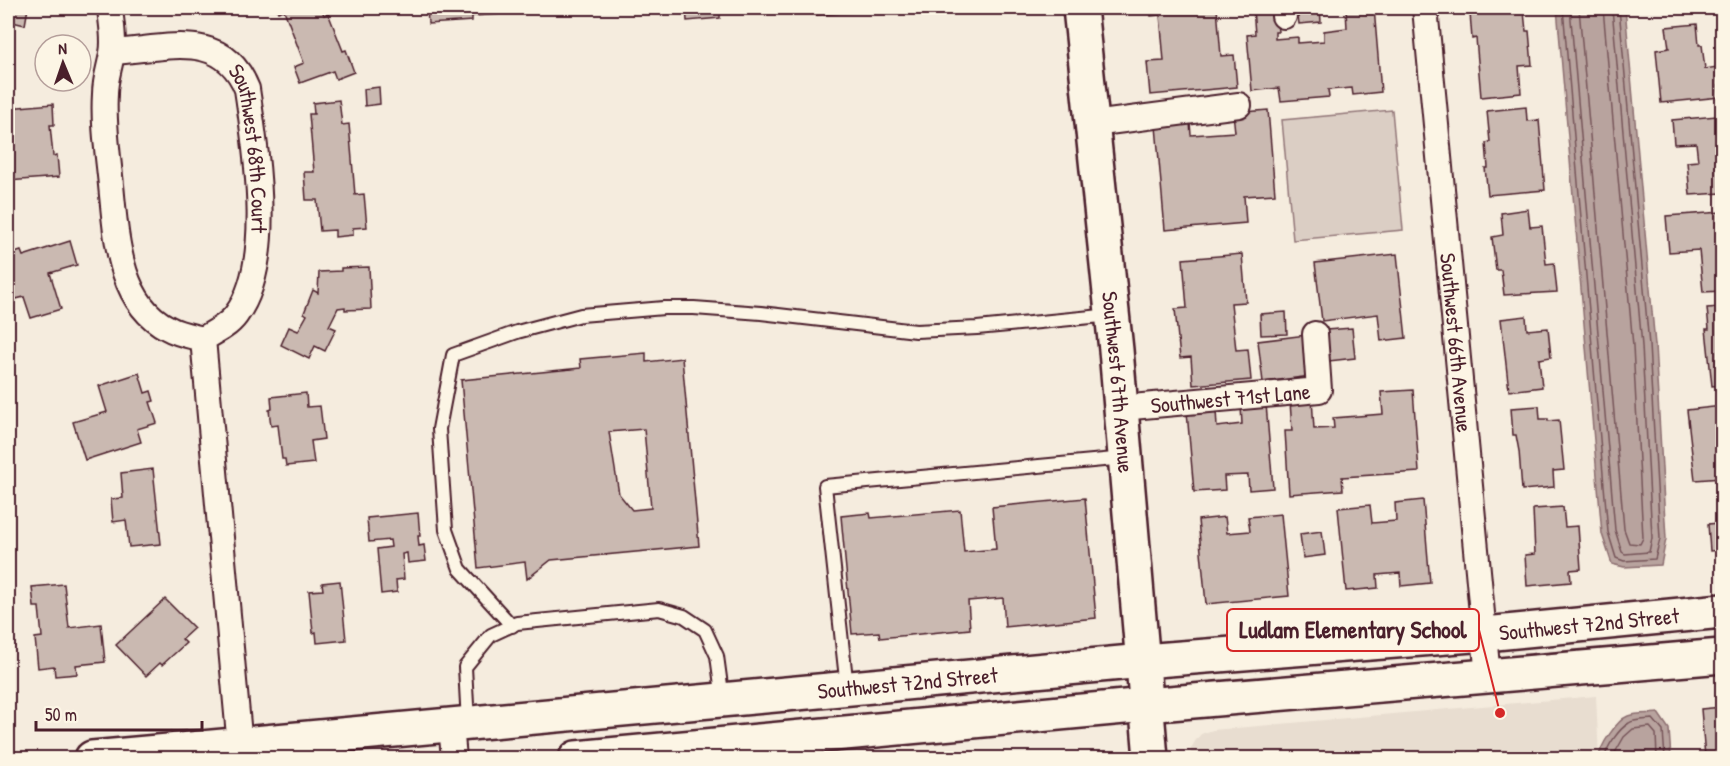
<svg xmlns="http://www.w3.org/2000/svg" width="1730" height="766" font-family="'Patrick Hand',sans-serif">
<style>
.built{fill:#e8ddd0}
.green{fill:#dbcec4;stroke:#927678;stroke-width:1.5}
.water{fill:#b8a39e;stroke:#8c6e70;stroke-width:1.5}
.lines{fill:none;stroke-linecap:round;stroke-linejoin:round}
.shore{stroke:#765459;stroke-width:1.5}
.building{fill:#cab9b1;stroke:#4a1f2b;stroke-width:1.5;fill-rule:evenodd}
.service-casing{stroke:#4a1f2b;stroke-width:16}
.minor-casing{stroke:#4a1f2b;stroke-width:28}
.secondary-casing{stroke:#4a1f2b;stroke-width:38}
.service{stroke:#fcf5e5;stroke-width:12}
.minor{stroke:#fcf5e5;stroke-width:24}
.secondary{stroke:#fcf5e5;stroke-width:33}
.labels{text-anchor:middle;stroke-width:6;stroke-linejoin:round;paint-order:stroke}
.street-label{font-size:22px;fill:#4a1f2b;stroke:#fcf5e5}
.leader{fill:none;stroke:#d62828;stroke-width:2}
.callout-dot{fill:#d62828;stroke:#fcf5e5;stroke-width:2}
.callout{fill:#fcf5e5;stroke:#d62828;stroke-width:2}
.callout-label{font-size:24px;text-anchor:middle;font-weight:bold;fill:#4a1f2b}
</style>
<rect width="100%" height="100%" fill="#f5ecde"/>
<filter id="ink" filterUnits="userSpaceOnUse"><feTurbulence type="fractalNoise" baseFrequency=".0167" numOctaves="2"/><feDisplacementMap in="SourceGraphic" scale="12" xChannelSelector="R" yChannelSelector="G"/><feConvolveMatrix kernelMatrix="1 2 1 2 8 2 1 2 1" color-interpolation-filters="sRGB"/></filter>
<g filter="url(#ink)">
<polygon class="built" points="1596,696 1599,758 1191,758 1191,748 1196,740 1201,734 1213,730"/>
<polygon class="green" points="1392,110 1403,230 1293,240 1282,120"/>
<g class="water">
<polygon points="1557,8 1625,8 1655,345 1666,539 1661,565 1624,567 1612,564 1602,534"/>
<path d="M 1658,713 L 1669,729 L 1671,758 L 1599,758 C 1599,747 1617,720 1628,716 C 1637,713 1649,714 1658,713 Z"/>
</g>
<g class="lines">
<g class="shore">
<polyline points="1563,8 1608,532 1616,558 1624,561 1655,559 1660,539 1649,345 1619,8"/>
<polyline points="1570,8 1615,530 1622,552 1625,554 1649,552 1652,538 1642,346 1612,8"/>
<polyline points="1579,8 1624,529 1629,543 1640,544 1643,538 1633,346 1603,8"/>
<path d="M 1605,758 C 1606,747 1619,729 1629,723 C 1635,719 1646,720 1653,719 L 1663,731 L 1665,758"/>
<polyline points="1612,758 1624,737 1633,729 1650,727 1656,734 1657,758"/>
</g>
</g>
<g class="building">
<polygon points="8,8 28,8 25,25 8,21"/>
<polygon points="277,8 321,8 324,15 328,13 343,51 346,50 354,72 336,79 333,71 300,83 294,67 304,63 284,10 278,12"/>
<polygon points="427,8 503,8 503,14 472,16 472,21 428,24"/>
<polygon points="686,8 720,8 720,18 687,21"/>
<polygon points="815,8 870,8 858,9 858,12 816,15"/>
<polygon points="1150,8 1217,8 1221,56 1234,55 1237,87 1150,95 1147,62 1164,61 1160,15 1151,16"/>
<polygon points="1253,8 1276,8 1278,32 1275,32 1275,39 1298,37 1298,43 1324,41 1324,31 1347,28 1346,10 1374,8 1381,92 1353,95 1352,88 1328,90 1329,97 1281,101 1279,88 1252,91 1247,35 1255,34"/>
<polygon points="1297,8 1320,8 1321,22 1299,24"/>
<polygon points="1513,9 1513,13 1524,12 1526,31 1529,31 1532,65 1519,66 1521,93 1481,97 1476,38 1472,39 1470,13"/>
<polygon points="1697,24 1699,45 1702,45 1705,69 1717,67 1720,97 1661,103 1656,50 1669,48 1666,27"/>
<polygon points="379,87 380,104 365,106 364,89"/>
<polygon points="339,100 342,125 349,124 355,195 364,194 367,227 353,228 353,235 335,237 335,230 320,231 317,200 306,200 304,172 314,172 309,114 314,114 313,103"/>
<polygon points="53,104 54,125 50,125 53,156 57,155 59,177 8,181 8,108"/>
<polygon points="1526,107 1527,121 1539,120 1545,190 1488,195 1485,168 1488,168 1486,143 1490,142 1487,111"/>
<polygon points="1268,110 1275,194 1244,196 1246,223 1165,230 1156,126 1190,123 1191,135 1235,132 1233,113"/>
<polygon points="1717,116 1721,159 1722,159 1722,193 1690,195 1687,162 1698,161 1696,143 1674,144 1672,120"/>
<polygon points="1528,209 1530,227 1542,226 1546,264 1554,263 1557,292 1504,295 1501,270 1496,270 1492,237 1503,235 1501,213"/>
<polygon points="1722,212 1722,291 1703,292 1699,250 1669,252 1666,216"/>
<polygon points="70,241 77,265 50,273 61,309 31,318 24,297 16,299 10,281 8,281 8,255 21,251 23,256"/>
<polygon points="1242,254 1246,302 1231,303 1236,350 1248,349 1251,380 1193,385 1191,357 1180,358 1175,309 1187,308 1183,259"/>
<polygon points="1397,254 1406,338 1381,341 1378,314 1322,321 1315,263"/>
<polygon points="369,267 371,309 345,310 345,307 338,308 329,326 336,329 325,351 315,346 309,359 281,345 289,327 298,331 307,315 304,313 313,290 318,293 319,272 341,271 341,268"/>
<polygon points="1722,307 1722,385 1712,386 1706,329 1709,329 1707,308"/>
<polygon points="1286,312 1287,334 1261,335 1260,314"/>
<polygon points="1526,316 1527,330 1548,328 1551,357 1539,359 1542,387 1509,391 1501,319"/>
<polygon points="1352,328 1355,358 1329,361 1326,330"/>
<polygon points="1306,335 1311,376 1263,382 1258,341"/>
<path d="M 646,353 L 646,362 L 682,358 L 699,546 L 551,560 L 527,579 L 525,562 L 478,568 L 461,380 L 581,368 L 580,359 ZM 644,429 L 651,508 L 632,510 L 619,494 L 609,432 Z"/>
<polygon points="139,373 145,393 151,391 154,401 150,402 157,423 137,429 141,442 85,460 73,422 107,412 99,386"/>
<polygon points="1413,390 1419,472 1342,477 1343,490 1289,494 1285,431 1292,431 1290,401 1312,399 1314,429 1334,428 1333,418 1383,414 1381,392"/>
<polygon points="306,393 307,407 320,406 324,439 311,441 314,463 286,466 285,459 282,459 278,425 271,426 269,410 272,409 271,397"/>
<polygon points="1266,404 1273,488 1249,490 1248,475 1224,476 1225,490 1194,492 1187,412 1216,410 1217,427 1242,424 1241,406"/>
<polygon points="1539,406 1540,419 1548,419 1548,421 1559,420 1564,470 1553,471 1554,487 1522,490 1519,451 1516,435 1513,435 1511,408"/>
<polygon points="1722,406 1722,478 1695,480 1687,410"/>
<polygon points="153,469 161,544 129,547 126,520 113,522 111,499 123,498 121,473"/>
<polygon points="1722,495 1722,550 1710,551 1708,524 1720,523 1717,496"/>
<polygon points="1085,498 1096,618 1005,627 1003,598 968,601 970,629 880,638 879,632 852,634 841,516 870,513 871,518 960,510 964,552 996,549 992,507"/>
<polygon points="1423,500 1430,583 1401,586 1400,573 1377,575 1378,588 1346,591 1338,508 1370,505 1372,523 1396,521 1395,503"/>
<polygon points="1563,507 1565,527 1578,526 1581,569 1570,570 1571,582 1527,586 1525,555 1535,554 1533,509"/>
<polygon points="418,513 420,536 418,536 419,546 424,545 426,561 408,563 407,553 402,554 404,579 396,580 397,592 381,594 377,549 391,547 390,540 369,542 367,518"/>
<polygon points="1281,514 1289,596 1206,604 1198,520 1225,517 1227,533 1250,531 1248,517"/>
<polygon points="1322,531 1325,555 1303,558 1300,534"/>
<polygon points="340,581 346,640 317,643 316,632 313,633 309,591 323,590 322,583"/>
<polygon points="64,584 69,628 101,624 105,662 76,665 77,674 55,676 54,666 38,668 35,638 42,637 39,607 34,607 32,587"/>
<polygon points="165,599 194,628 182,639 186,643 162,665 160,663 146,676 116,645"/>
<polygon points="1722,707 1722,755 1705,757 1701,709"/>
</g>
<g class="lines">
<g class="service-casing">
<g id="service">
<polyline points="512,626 460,569 446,530 439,429 453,355 517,332 581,315 664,308 694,308 761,313 916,331 977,328 1112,315"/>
<polyline points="847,688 825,486 1125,458"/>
<polyline points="468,723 465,667 491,635 517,623 659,609 684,616 705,630 717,656 723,700"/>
</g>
</g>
<g class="minor-casing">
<g id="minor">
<path d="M 110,8 C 111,22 115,39 112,53 C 110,67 105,79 105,94 C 103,124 108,155 111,185 C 116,233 118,303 168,328 C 178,334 191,336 203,339"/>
<polyline points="1284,8 1284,16"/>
<path id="s1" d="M 1425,8 L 1488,677"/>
<path id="s2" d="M 113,52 C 165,49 223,28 247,89 C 256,151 275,263 236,315 C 228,326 215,332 203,339 L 241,758"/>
<polyline points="1093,124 1239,105"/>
<path id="s3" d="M 1121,408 L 1319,390 L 1315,334"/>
<polyline points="451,726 454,758"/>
</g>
</g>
<g class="secondary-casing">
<g id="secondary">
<path id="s4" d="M 1080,8 L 1116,350 L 1151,758"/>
<path id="s5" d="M 92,758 L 1143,661 L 1485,634 L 1722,611"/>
<polyline points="576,758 1146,705 1722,656"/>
</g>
</g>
<use href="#service" class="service"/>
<use href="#minor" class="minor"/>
<use href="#secondary" class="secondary"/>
</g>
</g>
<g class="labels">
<g class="street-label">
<text dy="8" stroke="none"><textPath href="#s2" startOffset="212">Southwest 68th Court</textPath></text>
<text dy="8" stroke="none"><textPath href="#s1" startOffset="336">Southwest 66th Avenue</textPath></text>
<text dy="8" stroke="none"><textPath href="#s4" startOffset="376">Southwest 67th Avenue</textPath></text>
<text dy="8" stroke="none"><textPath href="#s3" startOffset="110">Southwest 71st Lane</textPath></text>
<text dy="8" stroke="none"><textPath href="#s5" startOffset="1503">Southwest 72nd Street</textPath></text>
<text dy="8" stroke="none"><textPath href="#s5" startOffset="819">Southwest 72nd Street</textPath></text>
</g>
</g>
<path class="leader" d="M1500 713L1479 630"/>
<circle class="callout-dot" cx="1500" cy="713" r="6"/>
<rect class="callout" x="1227" y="609" width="252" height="42" rx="6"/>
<g class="callout-label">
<text x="1353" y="638">Ludlam Elementary School</text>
</g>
<rect width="1730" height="766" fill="none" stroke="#fcf5e5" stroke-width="30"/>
<rect x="15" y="15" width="1700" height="736" fill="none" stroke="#4a1f2b" stroke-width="2" filter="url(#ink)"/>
<g transform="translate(63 63) rotate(358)"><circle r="28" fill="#fcf5e5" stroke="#b59f9b" stroke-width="1.5"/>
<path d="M0-4.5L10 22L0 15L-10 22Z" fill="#4a1f2b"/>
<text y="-9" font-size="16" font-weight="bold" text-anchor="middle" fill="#4a1f2b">N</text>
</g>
<path d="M36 721v9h166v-9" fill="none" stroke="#4a1f2b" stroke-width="3"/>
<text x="45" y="721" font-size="18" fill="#4a1f2b" stroke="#fcf5e5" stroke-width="4.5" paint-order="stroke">50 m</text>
</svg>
